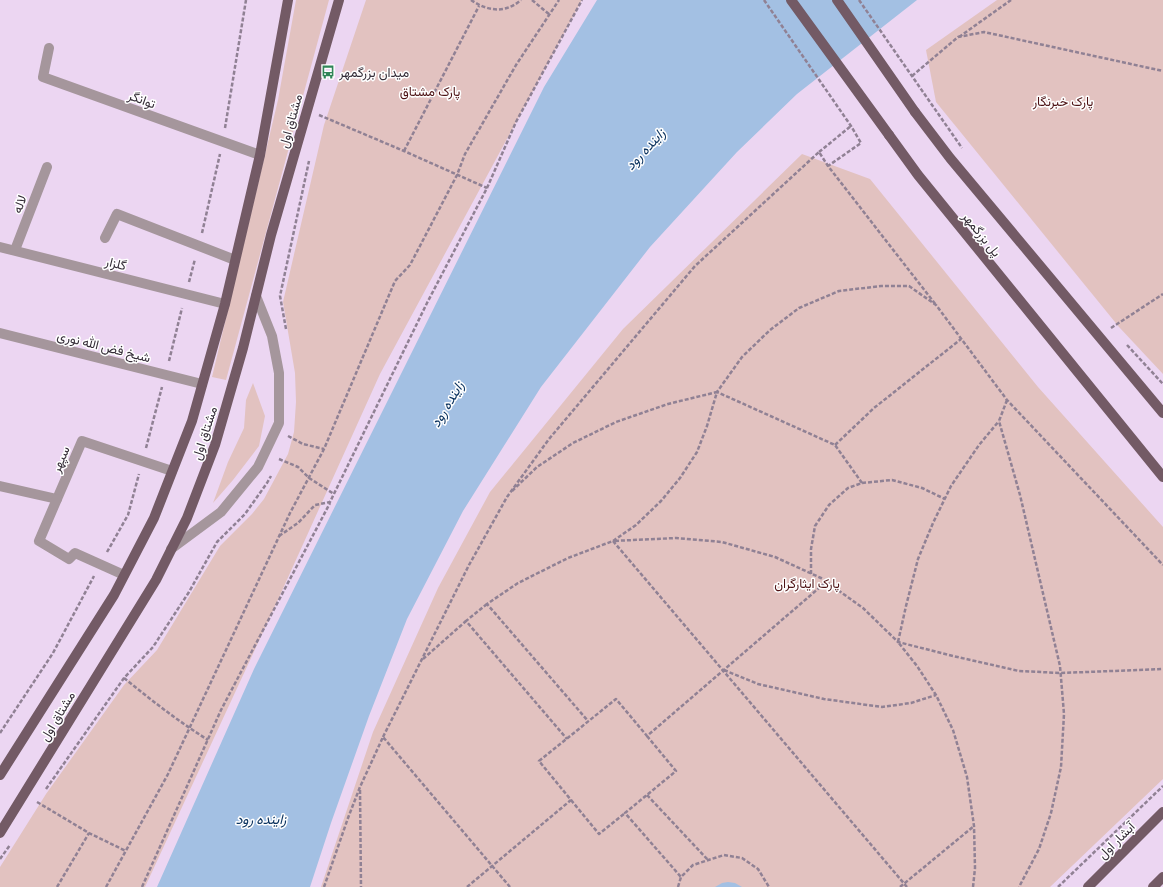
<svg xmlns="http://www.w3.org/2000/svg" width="1163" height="887" font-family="Karla,Vazirmatn,sans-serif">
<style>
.green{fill:#e2c2c0}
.water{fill:#a3c0e3}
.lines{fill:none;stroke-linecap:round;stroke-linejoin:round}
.path{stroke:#908194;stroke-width:2.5;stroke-dasharray:4 2;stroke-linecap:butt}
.minor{stroke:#a5969c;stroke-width:10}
.major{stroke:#735a65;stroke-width:10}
.major-bridge{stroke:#735a65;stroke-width:10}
.labels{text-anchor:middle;stroke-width:3;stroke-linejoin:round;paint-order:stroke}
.poi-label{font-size:13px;fill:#342c37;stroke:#fff;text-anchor:start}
.park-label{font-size:13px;fill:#4d1214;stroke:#fff}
.street-label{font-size:13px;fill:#342c37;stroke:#fff}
.water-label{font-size:14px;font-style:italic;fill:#0c3460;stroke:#fff}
</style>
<rect width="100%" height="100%" fill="#ecd6f2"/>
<g class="green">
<polygon points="296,0 329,0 226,380 212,377 278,100"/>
<polygon points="366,0 582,0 380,374 276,604 145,887 0,887 0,867 46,794 124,685 157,650 220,546 252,514 264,499 288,454 294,432 296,402 295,373 283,302 324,125"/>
<polygon points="997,0 1163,0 1163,374 1119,327 936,102 926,50"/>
<polygon points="802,154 870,179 1038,387 1163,527 1163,779 1050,887 321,887 373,732 438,588 490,492 623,329"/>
<polygon points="253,383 265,416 259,446 233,480 213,503 228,462 244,428 246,400"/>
</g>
<g class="water">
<polygon points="597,0 917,0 797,94 737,152 650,247 541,387 463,511 407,619 369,716 331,823 310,887 157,887 254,669 544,87"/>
<polygon points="728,882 735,883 742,887 715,887 722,883"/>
</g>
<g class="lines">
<g class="path">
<path d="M 471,0 C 487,11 505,14 521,0"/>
<polyline points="532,0 550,15"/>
<polyline points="764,0 851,126 861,143 828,166"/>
<polyline points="859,0 962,148"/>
<polyline points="959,37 1011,0"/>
<polyline points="912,76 958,37 984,32 1163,71"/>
<polyline points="319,115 404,151 487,188"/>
<polyline points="225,128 246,0"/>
<polyline points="404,151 479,6"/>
<polyline points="819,152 851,126"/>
<polyline points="202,233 220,154"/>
<polyline points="189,282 195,259"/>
<polyline points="1111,328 1163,294"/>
<polyline points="286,329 280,296 309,161"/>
<polyline points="1127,345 1163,384"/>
<polyline points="169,361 182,308"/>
<polyline points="1007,400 999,421 1020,495 1060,666 1064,714 1061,767 1051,813 1039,849 1019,887"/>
<polyline points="288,436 303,444 324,449"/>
<polyline points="835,445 874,408 961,339"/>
<polyline points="146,448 162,387"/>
<polyline points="279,459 298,467 309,478 334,494"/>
<polyline points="862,483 835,445 717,392 742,357 770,330 799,308 839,291 881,286 909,286 936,305 1007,400 1163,565"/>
<polyline points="512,491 537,467 573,443 616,422 668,404 717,392 707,426 697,452 680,478 661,501 636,525 613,541 568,558 518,583 487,604 588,721"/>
<polyline points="279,536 298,523 315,505 330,502 427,303 487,188 516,122 582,0"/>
<polyline points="107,552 128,515 139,474"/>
<polyline points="811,574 811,549 815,526 829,505 848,488 862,483 892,480 922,488 945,499"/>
<polyline points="487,604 466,621 567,739"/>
<polyline points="423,659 466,621"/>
<polyline points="724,670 758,684 824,699 882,707 911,703 936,695"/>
<path d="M 124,678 C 151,700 178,721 208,740"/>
<polyline points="0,733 53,653 94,576"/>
<polyline points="647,736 676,771 625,813 681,877"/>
<polyline points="383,737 469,565 507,497 549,439 695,266 819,152 828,166 936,305"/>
<polyline points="46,789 124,678 153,647 189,592 217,542 245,514 267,483 271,476"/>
<polyline points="360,790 361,887"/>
<polyline points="647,795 708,860"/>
<polyline points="571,800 599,834 625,813"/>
<polyline points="37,802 89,833 126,851"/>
<polyline points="0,859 10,845"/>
<polyline points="57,887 89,833"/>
<polyline points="106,887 168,774 290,513 324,449 395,281 410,265 457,175 465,154 516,65 559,0"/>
<polyline points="142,887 221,710 330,503"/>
<polyline points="324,887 348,818 360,787 383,737 510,887"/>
<polyline points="467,887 571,800 539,761 616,699 647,736 826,582"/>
<polyline points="678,887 681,877 693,865 724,855 742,858 758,869 769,887"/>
<polyline points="900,887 974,826"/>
<polyline points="907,887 613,541 676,538 722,542 775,557 821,578 863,608 898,642 953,656 1019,671 1061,673 1163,669"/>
<polyline points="973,887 975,868 974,826 967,777 953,730 936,695 917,666 898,642 906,606 918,559 933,523 951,486 979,445 999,421"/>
<polyline points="1058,887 1163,786"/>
</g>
<g class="minor">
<polyline points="49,48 43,77 260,155"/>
<polyline points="105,238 117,214 235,260"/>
<polyline points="0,247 225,304"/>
<polyline points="15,250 47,167"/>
<polyline points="0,333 202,384"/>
<polyline points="0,486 57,499 82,441 172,471"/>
<polyline points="57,499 39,541 69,559 75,553 124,575"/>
<polyline points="171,549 221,512 258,467 279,423 279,373 272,336 256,296"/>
</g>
<g class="major">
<polyline points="915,112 950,158 1163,413"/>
<polyline points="889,135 918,175 1163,477"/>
<polyline points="0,775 114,595 154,518 192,421 225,304 260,155 288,0"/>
<polyline points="0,833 156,580 187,518 215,445 243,348 271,235 339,0"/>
<polyline points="1088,887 1163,812"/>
<polyline points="1153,887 1163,877"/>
</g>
<g class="major-bridge">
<polyline points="791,0 889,135"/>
<polyline points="837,0 915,112"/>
</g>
</g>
<defs>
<g id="bus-bare" transform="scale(1.08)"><path d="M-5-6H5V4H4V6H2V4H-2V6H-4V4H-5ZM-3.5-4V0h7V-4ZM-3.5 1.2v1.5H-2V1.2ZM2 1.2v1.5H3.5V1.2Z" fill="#308558" stroke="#fff" stroke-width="2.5" paint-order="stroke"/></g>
</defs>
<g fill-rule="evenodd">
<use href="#bus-bare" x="328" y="72"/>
</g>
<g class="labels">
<g class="poi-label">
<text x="339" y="77">میدان بزرگمهر</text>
</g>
<g class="park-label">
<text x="430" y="96">پارک مشتاق</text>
<text x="1063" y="106">پارک خبرنگار</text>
<text x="807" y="588">پارک ایثارگران</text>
</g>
<g class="street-label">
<text transform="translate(142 99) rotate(20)" y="5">توانگر</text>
<text transform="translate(290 121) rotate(-74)" y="5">مشتاق اول</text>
<text transform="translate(19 204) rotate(-69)" y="5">لاله</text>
<text transform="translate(982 234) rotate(51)" y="5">پل بزرگمهر</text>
<text transform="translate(116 263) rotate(14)" y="5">گلزار</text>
<text transform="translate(104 346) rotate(14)" y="5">شیخ فض الله نوری</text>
<text transform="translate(204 433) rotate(-72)" y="5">مشتاق اول</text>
<text transform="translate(60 459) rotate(-67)" y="5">سپهر</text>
<text transform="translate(57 716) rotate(-59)" y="5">مشتاق اول</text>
<text transform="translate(1116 840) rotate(-45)" y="5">آبشار اول</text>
</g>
<g class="water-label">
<text transform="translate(645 149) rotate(-47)" y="5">زاینده رود</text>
<text transform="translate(447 404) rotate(-59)" y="5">زاینده رود</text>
<text x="261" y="824">زاینده رود</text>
</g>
</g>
</svg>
